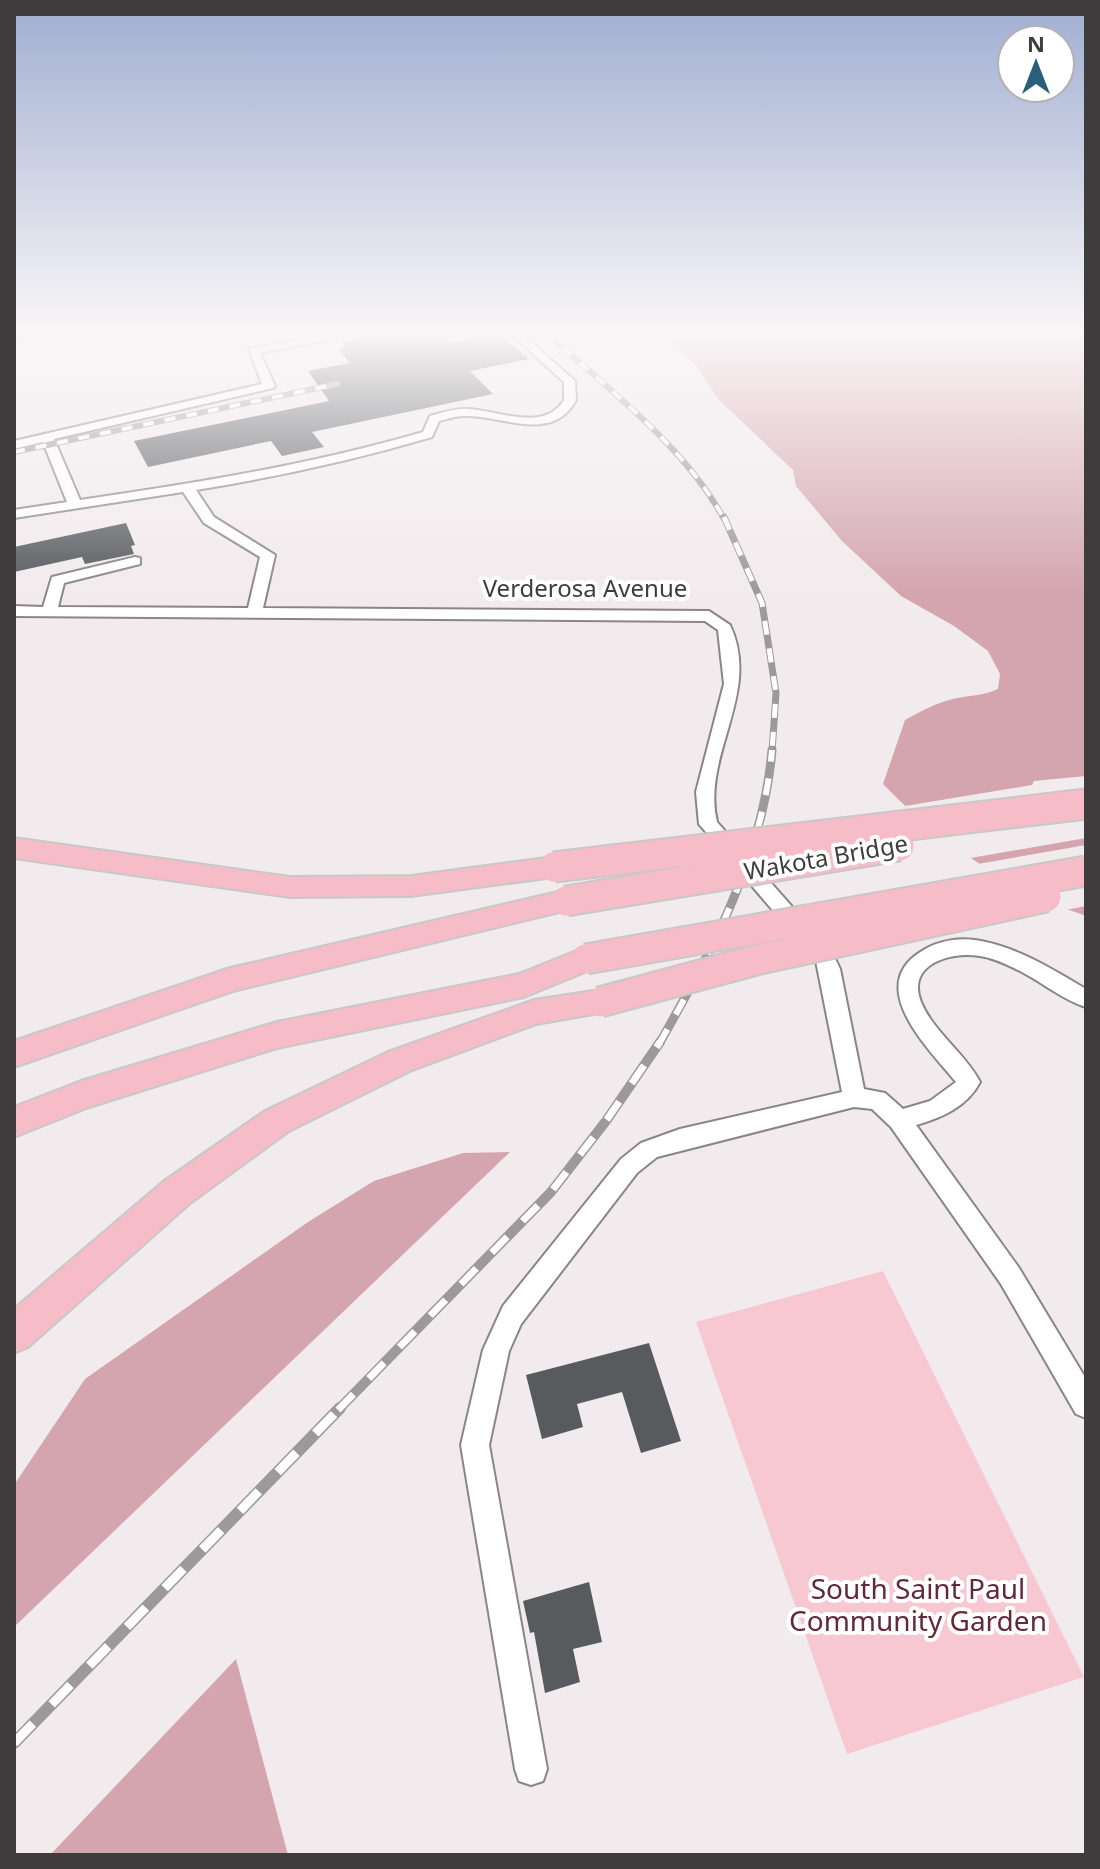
<svg xmlns="http://www.w3.org/2000/svg" width="1100" height="1869" font-family="'Noto Sans',sans-serif">
<style>
.green{fill:#f7c8d1}
.water{fill:#d4a5af}
.pier{fill:#f2ebed}
.building{fill:#575b5e}
.lines{fill:none;stroke-linecap:round;stroke-linejoin:round}
.minor-casing{stroke:#8b8586;stroke-width:4}
.highway-casing{stroke:#c9c8c8;stroke-width:4}
.minor{fill:#fff;fill-rule:evenodd}
.highway{fill:#f6bcc8;fill-rule:evenodd}
.rail-far4-casing{stroke:#9d999a;stroke-width:6}
.rail-far3-casing{stroke:#9d999a;stroke-width:7}
.rail-far2-casing{stroke:#9d999a;stroke-width:9}
.rail-far1-casing{stroke:#9d999a;stroke-width:10}
.rail-casing{stroke:#9d999a;stroke-width:12}
.rail-far4{stroke:#fff;stroke-width:4;stroke-dasharray:11;stroke-linecap:butt}
.rail-far3{stroke:#fff;stroke-width:5;stroke-dasharray:14;stroke-linecap:butt}
.rail-far2{stroke:#fff;stroke-width:6;stroke-dasharray:17;stroke-linecap:butt}
.rail-far1{stroke:#fff;stroke-width:7;stroke-dasharray:22;stroke-linecap:butt}
.rail{stroke:#fff;stroke-width:9;stroke-dasharray:27;stroke-linecap:butt}
.highway-bridge-casing{stroke:#c9c8c8;stroke-width:33;stroke-linecap:butt}
.highway-bridge{stroke:#f6bcc8;stroke-width:29}
.labels{text-anchor:middle;stroke-width:8;stroke-linejoin:round;paint-order:stroke}
.street-label{font-size:24px;fill:#3e3c3c;stroke:#fff}
.near-park-label{font-size:28px;fill:#632839;stroke:#fff}
</style>
<rect width="100%" height="100%" fill="#f2ebed"/>
<polygon class="green" points="883,1271 1084,1677 847,1754 696,1322"/>
<g class="water">
<path d="M 662,333 L 1086,333 L 1086,916 C 1008,889 940,843 883,784 L 905,720 C 921,711 936,703 953,699 C 969,695 983,696 998,689 L 1000,674 L 988,651 L 954,626 L 901,596 L 842,541 L 796,486 L 793,470 L 718,399 L 699,369 Z"/>
<polygon points="510,1152 14,1627 14,1485 85,1379 308,1222 374,1181 463,1153"/>
<polygon points="236,1659 288,1855 50,1855"/>
</g>
<g class="pier">
<polygon points="1086,776 1086,838 965,859 917,824 899,807 1032,785 1034,781"/>
<polygon points="1086,845 1086,906 1061,911 989,877 972,865"/>
</g>
<g class="building">
<polygon points="396,333 440,333 450,343 499,334 529,359 470,371 493,394 312,432 324,447 282,456 271,441 148,467 134,441 329,401 308,371 350,363 338,349 346,348 342,342"/>
<polygon points="126,523 135,545 131,546 134,554 85,564 82,557 14,572 14,547"/>
<polygon points="649,1343 681,1441 641,1453 622,1392 577,1404 583,1427 542,1439 526,1375"/>
<polygon points="589,1582 602,1642 573,1649 580,1682 545,1693 534,1632 530,1633 523,1601"/>
</g>
<g class="lines">
<g class="minor-casing">
<g id="minor">
<polygon points="19,333 32,333 14,342 14,335"/>
<path d="M 340,333 L 362,333 L 260,353 L 275,386 L 273,388 L 54,439 L 80,500 C 196,483 310,465 423,432 L 430,416 C 442,413 455,408 468,409 C 498,410 544,433 564,400 L 564,382 L 510,333 L 521,333 L 575,381 L 576,400 C 552,444 503,415 464,416 C 456,416 447,419 439,421 L 432,437 C 354,460 276,477 196,490 L 214,517 L 275,555 L 263,608 L 709,611 L 730,625 C 762,693 701,755 717,822 L 832,952 L 840,969 L 864,1089 L 885,1093 L 903,1109 L 930,1101 L 956,1082 C 928,1048 864,986 922,951 C 939,940 961,937 981,941 C 1019,948 1053,970 1086,989 L 1086,1007 C 1063,1000 1042,982 1020,971 C 1008,965 994,958 980,956 C 951,951 906,964 921,1002 C 934,1033 965,1053 980,1082 C 967,1107 941,1118 916,1125 L 1019,1268 L 1086,1379 L 1086,1418 L 1076,1414 L 1001,1284 L 891,1127 L 872,1109 L 854,1107 L 657,1157 L 637,1173 L 521,1324 L 509,1351 L 489,1445 L 547,1769 L 543,1781 L 531,1785 L 519,1781 L 515,1769 L 461,1445 L 483,1350 L 503,1306 L 621,1159 L 641,1143 L 680,1129 L 842,1092 L 816,961 L 699,824 L 696,792 L 724,684 L 718,630 L 705,621 L 14,616 L 14,606 L 43,607 L 52,577 L 135,557 L 140,558 L 140,564 L 64,583 L 58,607 L 248,608 L 260,557 L 204,523 L 183,492 L 14,518 L 14,510 L 67,502 L 43,442 L 14,449 L 14,441 L 262,384 L 249,349 Z"/>
</g>
</g>
<g class="highway-casing">
<g id="highway">
<polygon points="14,838 290,877 411,876 554,857 564,860 568,867 564,874 554,877 411,896 290,897 14,858"/>
<polygon points="566,890 576,894 581,901 576,908 233,991 14,1067 14,1041 230,968"/>
<polygon points="586,947 597,951 601,959 597,967 524,997 277,1048 89,1107 14,1137 14,1107 81,1081 277,1022 519,974"/>
<polygon points="600,990 611,993 616,1002 611,1011 536,1024 412,1070 289,1131 189,1204 28,1347 14,1353 14,1309 163,1182 265,1111 388,1052 534,1000"/>
</g>
</g>
<use href="#minor" class="minor"/>
<use href="#highway" class="highway"/>
<g class="rail-far4-casing">
<g id="rail-far4">
<path d="M 547,333 C 608,390 684,445 724,519"/>
<polyline points="14,452 337,384"/>
</g>
</g>
<g class="rail-far3-casing">
<polyline id="rail-far3" points="724,517 762,603 776,693 772,752"/>
</g>
<g class="rail-far2-casing">
<path id="rail-far2" d="M 659,1044 C 711,953 763,857 772,750"/>
</g>
<g class="rail-far1-casing">
<polyline id="rail-far1" points="338,1410 551,1192 606,1121 660,1042"/>
</g>
<g class="rail-casing">
<polyline id="rail" points="14,1743 340,1408"/>
</g>
<use href="#rail-far4" class="rail-far4"/>
<use href="#rail-far3" class="rail-far3"/>
<use href="#rail-far2" class="rail-far2"/>
<use href="#rail-far1" class="rail-far1"/>
<use href="#rail" class="rail"/>
<g class="highway-bridge-casing">
<g id="highway-bridge">
<polyline points="554,867 1086,804"/>
<polyline points="566,901 899,846"/>
<polyline points="586,959 1086,871"/>
<polyline points="600,1002 756,960 1046,897"/>
</g>
</g>
<use href="#highway-bridge" class="highway-bridge"/>
</g>
<linearGradient id="sky" x2="0" y2="1"><stop stop-color="#a0aed1"/><stop offset="0.56" stop-color="#f9f6f7"/><stop offset="1" stop-color="#f9f6f7" stop-opacity="0"/></linearGradient>
<rect width="1100" height="594" fill="url(#sky)"/>
<g class="labels">
<g class="street-label">
<text x="585" y="597">Verderosa Avenue</text>
<text transform="translate(826 858) rotate(-10)" y="8">Wakota Bridge</text>
</g>
<g class="near-park-label">
<text x="918" y="1599">South Saint Paul<tspan x="918" dy="32">Community Garden</tspan></text>
</g>
</g>
<rect width="1100" height="1869" fill="none" stroke="#3e3c3c" stroke-width="32"/>
<g transform="translate(1036 64)"><circle r="38" fill="#ffffff" stroke="#b2b1b1" stroke-width="2"/>
<path d="M0-6L14 30L0 20L-14 30Z" fill="#28607a"/>
<text y="-12" font-size="22" font-weight="bold" text-anchor="middle" fill="#3e3c3c">N</text>
</g>
</svg>
